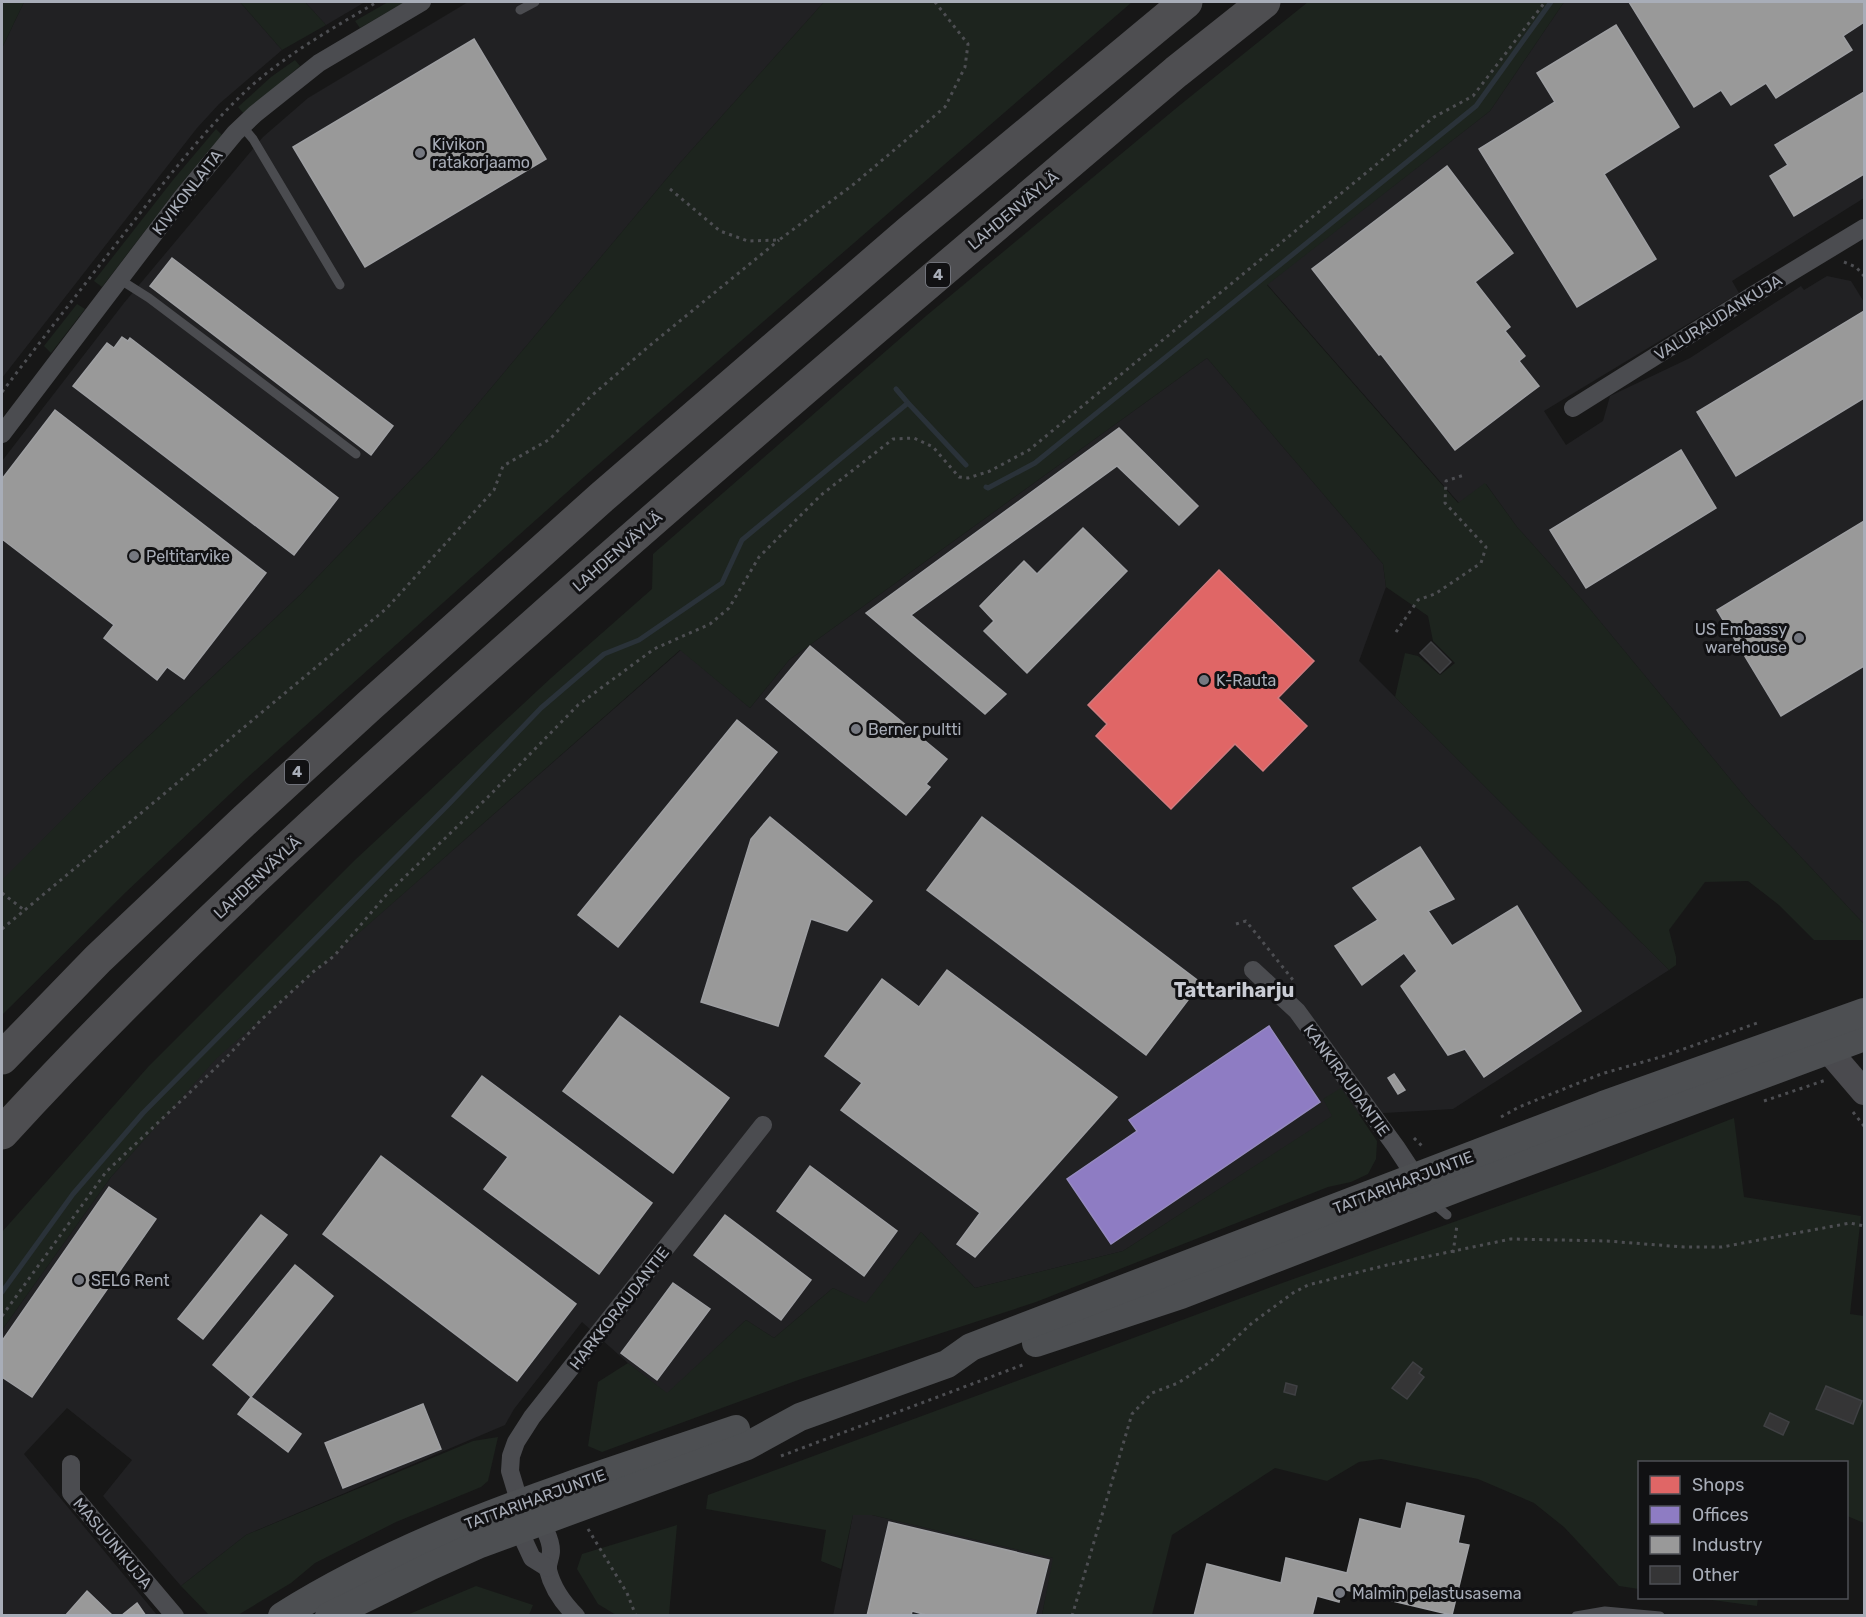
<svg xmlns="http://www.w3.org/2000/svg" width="1866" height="1617" font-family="Rubik,sans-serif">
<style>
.built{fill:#212123}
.green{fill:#1d241e}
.shops{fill:#e06666;stroke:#cf7b7f;stroke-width:1.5}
.offices{fill:#8e7cc3;stroke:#968bc0;stroke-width:1.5}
.industry{fill:#999;stroke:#9e9fa2;stroke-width:1.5}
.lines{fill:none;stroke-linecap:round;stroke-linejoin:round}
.stream{stroke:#2a3239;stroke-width:5}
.building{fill:#353536;stroke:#3f4043;stroke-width:1.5}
.path{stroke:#4d4e52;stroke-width:3;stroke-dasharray:3 4.5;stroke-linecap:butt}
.service{stroke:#4b4c50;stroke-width:9}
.minor{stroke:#4b4c50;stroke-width:18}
.secondary{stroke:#4a4a4e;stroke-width:26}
.primary{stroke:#4d4f52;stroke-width:28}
.motorway{stroke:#4e4e51;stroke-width:33}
.poi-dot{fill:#757880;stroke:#111113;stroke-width:2}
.labels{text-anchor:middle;stroke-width:6;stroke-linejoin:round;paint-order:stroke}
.shield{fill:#111113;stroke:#7b7e86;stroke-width:1.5}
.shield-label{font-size:15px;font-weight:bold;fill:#a8adb8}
.poi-label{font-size:16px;fill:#a8adb8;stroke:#111113;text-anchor:start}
.street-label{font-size:16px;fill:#a8adb8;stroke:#111113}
.quarter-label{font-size:20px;font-weight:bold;fill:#c9ccd4;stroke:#111113}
</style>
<rect width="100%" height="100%" fill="#171717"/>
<g class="built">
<polygon points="24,2 240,2 282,50 219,104 197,128 2,378 2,48"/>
<polygon points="305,2 365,2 326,25"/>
<polygon points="468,2 824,2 679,164 434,456 301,594 105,777 2,881 2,461 124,303 263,137 308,98"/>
<polygon points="1564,2 1864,2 1864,198 1732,281 1739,293 1544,411 1566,445 1603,421 1610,396 1690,358 1801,286 1804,290 1827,276 1851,281 1864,302 1864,924 1750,803 1584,602 1517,527 1486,484 1459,503 1267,284 1490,111"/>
<polygon points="1207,358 1383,564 1386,587 1359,661 1669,970 1453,1109 1333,1116 1123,1251 975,1288 921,1232 866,1304 833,1288 774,1338 746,1320 667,1394 628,1363 582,1322 514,1409 505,1425 246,1535 181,1586 103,1496 132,1460 67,1408 24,1454 157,1615 2,1616 2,1330 111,1177 217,1057 681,650 750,708 789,660"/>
<polygon points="853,1515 872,1515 1054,1558 1042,1615 833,1616"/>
</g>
<g class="green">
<polygon points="2,2 24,2 2,48"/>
<polygon points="240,2 305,2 326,25 282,50"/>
<polygon points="388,2 405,2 360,28 355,21"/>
<polygon points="824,2 1132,2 584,477 248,777 126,892 2,1015 2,880 105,777 301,594 434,456 679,164"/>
<polygon points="1308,2 1564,2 1490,111 1267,285 1458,503 1485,483 1517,527 1584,602 1750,803 1864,924 1864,940 1814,940 1779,905 1748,881 1705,882 1669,930 1676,957 1676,965 1669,970 1395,697 1405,653 1418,656 1440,675 1455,663 1433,641 1428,616 1386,587 1383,564 1207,358 789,660 750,708 680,650 217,1058 111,1177 2,1330 2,1232 148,1067 356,859 551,678 652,589 653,554 926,316 1180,105"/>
<polygon points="295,60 300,66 244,114 238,107 271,77"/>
<polygon points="216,129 222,135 180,185 102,287 94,281 173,180"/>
<polygon points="77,304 85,309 51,353 44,346"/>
<polygon points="1341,1088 1377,1141 1376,1159 1368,1174 1351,1182 1328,1187 1036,1302 801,1379 602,1452 588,1446 598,1382 628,1363 667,1393 746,1320 774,1338 833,1288 866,1303 921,1232 975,1288 1123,1251 1332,1116 1323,1099"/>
<polygon points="1734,1118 1744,1197 1861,1216 1850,1314 1864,1316 1864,1523 1847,1516 1846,1462 1640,1462 1639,1589 1619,1586 1564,1527 1534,1503 1478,1479 1381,1459 1359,1462 1327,1481 1275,1468 1172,1535 1152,1615 1042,1615 1053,1558 872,1515 853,1515 841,1569 821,1561 826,1530 706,1509 708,1495 1285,1282 1600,1170"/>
<polygon points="498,1437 488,1481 481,1487 396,1522 315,1563 291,1583 238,1615 209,1615 181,1586 246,1535 473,1441"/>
<polygon points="677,1525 669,1615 616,1615 598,1604 577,1569 582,1554"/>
<polygon points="476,1586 533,1605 529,1615 407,1615"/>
<polygon points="1697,1598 1758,1598 1757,1606"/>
</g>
<polygon class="shops" points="1219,570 1314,661 1278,698 1307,726 1263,771 1235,744 1171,809 1096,736 1107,724 1088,705"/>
<polygon class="offices" points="1269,1026 1320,1102 1111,1244 1067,1179 1137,1131 1129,1120"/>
<g class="industry">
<polygon points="1629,2 1864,2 1864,22 1843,36 1852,50 1776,98 1766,83 1731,105 1721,90 1694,107"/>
<polygon points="1616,25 1679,127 1604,174 1656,259 1577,307 1479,149 1555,102 1537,73"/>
<polygon points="474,39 546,159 365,267 293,147"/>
<polygon points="1864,92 1864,174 1794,216 1770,176 1788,165 1775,145"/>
<polygon points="1447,166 1513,253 1475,282 1510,327 1505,331 1525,356 1519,361 1539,386 1455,450 1381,354 1379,355 1312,269"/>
<polygon points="172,258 393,426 371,455 150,286"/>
<polygon points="1864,311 1864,398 1736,476 1697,412"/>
<polygon points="122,337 128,341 130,338 338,498 294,555 73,386 107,343 114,348"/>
<polygon points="55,410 266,573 184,679 167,667 157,680 104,638 114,625 2,539 2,479"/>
<polygon points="1119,428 1198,506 1179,525 1117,466 911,615 1006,694 985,714 866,613"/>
<polygon points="1681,450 1716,508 1586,588 1550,530"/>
<polygon points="1864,521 1864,666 1781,716 1717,610"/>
<polygon points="1083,528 1127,571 1027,673 984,631 994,621 980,606 1024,561 1037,574"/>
<polygon points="810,646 947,759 926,784 930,787 906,815 766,699"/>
<polygon points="737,720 777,752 618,947 578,915"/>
<polygon points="770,817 872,901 847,931 811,919 778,1026 701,1002 751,839"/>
<polygon points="982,817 1201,983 1146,1055 927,890"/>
<polygon points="1420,847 1454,899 1428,911 1452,946 1517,906 1581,1011 1484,1077 1465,1049 1448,1055 1401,986 1417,971 1404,953 1362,985 1335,946 1378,920 1353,888"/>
<polygon points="947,970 1117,1097 975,1257 957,1244 980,1213 841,1110 862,1083 825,1056 882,979 919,1007"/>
<polygon points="620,1016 729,1098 673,1173 563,1091"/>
<polygon points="1394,1074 1405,1090 1398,1094 1388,1078"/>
<polygon points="482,1076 652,1203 599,1274 484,1189 508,1157 452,1116"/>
<polygon points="381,1156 576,1304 517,1381 323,1234"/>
<polygon points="810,1166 897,1231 864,1276 777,1211"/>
<polygon points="109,1187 156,1219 32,1397 2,1377 2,1341"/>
<polygon points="261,1215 287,1235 203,1339 178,1319"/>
<polygon points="725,1215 811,1280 781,1320 694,1255"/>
<polygon points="295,1265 333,1296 251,1397 213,1365"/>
<polygon points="673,1283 710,1309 657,1380 621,1353"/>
<polygon points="251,1397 301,1434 288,1452 238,1414"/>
<polygon points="423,1404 441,1449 343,1488 325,1443"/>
<polygon points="1407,1503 1464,1516 1458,1543 1469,1545 1452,1615 1342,1589 1339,1602 1317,1596 1312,1616 1194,1616 1207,1564 1281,1583 1286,1558 1347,1573 1360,1519 1401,1529"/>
<polygon points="889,1522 1049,1560 1035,1616 930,1616 912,1611 911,1616 867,1616"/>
<polygon points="87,1591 113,1616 65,1616"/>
<polygon points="137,1603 146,1616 121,1616"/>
</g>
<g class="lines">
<g class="stream">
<polyline points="896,389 908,403"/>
<polyline points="986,487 988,488 1035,463 1476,106 1551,2"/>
<polyline points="2,1292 73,1194 143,1113 448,805 541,708 604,654 639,640 722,583 742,540 908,403 966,465"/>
</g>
</g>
<g class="building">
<polygon points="1431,642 1451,662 1440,673 1420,653"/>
<polygon points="1413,1362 1422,1369 1419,1373 1424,1377 1407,1399 1392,1388"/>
<polygon points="1286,1383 1297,1386 1295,1395 1284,1392"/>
<polygon points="1826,1386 1862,1401 1853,1424 1816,1409"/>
<polygon points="1770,1413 1789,1422 1783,1435 1764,1426"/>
</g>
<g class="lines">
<g class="path">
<polyline points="670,189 720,231 748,241 779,240 854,184 945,107 965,67 968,44 935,2"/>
<polyline points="1844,262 1856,267 1864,276"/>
<path d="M 2,392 C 43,338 85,284 127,230 C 165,181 203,131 249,88 C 287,54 333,28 377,2"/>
<polyline points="1396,632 1418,600 1435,594 1481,563 1486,547 1445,503 1446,481 1464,475"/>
<polyline points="2,893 24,910"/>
<polyline points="1236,924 1246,921 1293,980"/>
<polyline points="2,929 387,608 494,490 503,466 550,439 589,398 648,347 779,240"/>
<polyline points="1764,1101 1826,1080"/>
<polyline points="1853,1112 1864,1126"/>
<polyline points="1501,1117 1519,1107 1601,1074 1664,1056 1757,1023"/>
<polyline points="1414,1138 1424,1148"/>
<polyline points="1453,1253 1457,1225"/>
<polyline points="2,1316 106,1172 225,1059 261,1020 313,972 334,956 388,893 488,797 578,705 654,649 710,624 729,608 759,557 821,495 893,439 914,438 933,447 959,477 968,478 990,471 1029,450 1434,117 1473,96 1545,2"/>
<polyline points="781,1456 1025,1364"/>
<polyline points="588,1529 627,1593 636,1616"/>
<polyline points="1072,1616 1132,1414 1152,1393 1178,1383 1210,1362 1252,1323 1293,1293 1308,1285 1387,1265 1511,1239 1607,1241 1684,1247 1722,1247 1850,1223 1864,1226"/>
</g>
<g class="service">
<polyline points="520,10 535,2"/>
<polyline points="242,126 253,139 340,285"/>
<polyline points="119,279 149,298 356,454"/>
<polyline points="1433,1203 1447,1215"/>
<polyline points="1576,1616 1605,1611 1660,1616"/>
</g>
<g class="minor">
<polyline points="1573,408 1753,295 1864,228"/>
<polyline points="2,434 183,196 235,133 255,114 319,63 422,2"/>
<polyline points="1253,970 1297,1011 1396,1147 1421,1185"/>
<polyline points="71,1464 71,1493 175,1616"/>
<path d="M 535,1516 C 543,1523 551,1540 551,1551 C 551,1557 547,1564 548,1570 C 552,1587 564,1604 576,1616"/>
<polyline points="548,1568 532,1558 519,1530 520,1504 510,1471 511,1456 516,1442 532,1417 763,1125"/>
</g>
<polyline class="secondary" points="1816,1036 1864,1092"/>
<g class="primary">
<polyline points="1036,1343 1181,1295 1463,1186 1864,1037"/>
<path d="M 282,1616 C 422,1528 581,1482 736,1429"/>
<polyline points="329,1616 431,1566 480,1544 747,1446 800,1417 947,1364 971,1347 1603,1105 1864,1012"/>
</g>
<g class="motorway">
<polyline points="2,1058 98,959 245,820 369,706 602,497 909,232 1186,2"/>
<path d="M 2,1133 C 158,963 329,807 501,654 C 723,456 949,265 1176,72 L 1264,2"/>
</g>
</g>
<g class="poi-dot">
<circle cx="420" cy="153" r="6"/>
<circle cx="134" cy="556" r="6"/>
<circle cx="1799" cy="638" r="6"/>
<circle cx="1204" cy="680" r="6"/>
<circle cx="856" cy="729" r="6"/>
<circle cx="79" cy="1280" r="6"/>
<circle cx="1340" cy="1593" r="6"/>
</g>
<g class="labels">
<g class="shield">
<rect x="926" y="263" width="24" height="24" rx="4.5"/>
<rect x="285" y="760" width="24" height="24" rx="4.5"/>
</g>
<g class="shield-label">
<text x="938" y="280">4</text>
<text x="297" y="777">4</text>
</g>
<g class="poi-label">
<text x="432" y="150">Kivikon<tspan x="432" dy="18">ratakorjaamo</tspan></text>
<text x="146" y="562">Peltitarvike</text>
<text x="1787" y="635" text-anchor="end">US Embassy<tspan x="1787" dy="18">warehouse</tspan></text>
<text x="1216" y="686">K-Rauta</text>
<text x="868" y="735">Berner pultti</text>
<text x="91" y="1286">SELG Rent</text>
<text x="1352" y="1599">Malmin pelastusasema</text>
</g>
<g class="street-label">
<text transform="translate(187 192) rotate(-52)" y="6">KIVIKONLAITA</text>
<text transform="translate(1013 210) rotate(-40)" y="6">LAHDENVÄYLÄ</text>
<text transform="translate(1718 317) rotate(-32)" y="6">VALURAUDANKUJA</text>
<text transform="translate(617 551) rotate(-41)" y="6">LAHDENVÄYLÄ</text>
<text transform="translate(257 877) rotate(-43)" y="6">LAHDENVÄYLÄ</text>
<text transform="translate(1347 1080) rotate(54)" y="6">KANKIRAUDANTIE</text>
<text transform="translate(1403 1182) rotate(-21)" y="6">TATTARIHARJUNTIE</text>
<text transform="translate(619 1308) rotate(-52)" y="6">HARKKORAUDANTIE</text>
<text transform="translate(535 1499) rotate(-20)" y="6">TATTARIHARJUNTIE</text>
<text transform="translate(113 1543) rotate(50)" y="6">MASUUNIKUJA</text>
</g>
<g class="quarter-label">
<text x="1234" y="997">Tattariharju</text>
</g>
</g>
<rect width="1866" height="1617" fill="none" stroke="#a8adb8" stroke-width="6"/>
<rect x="1638" y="1461" width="210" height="138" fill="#111113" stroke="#4d4f55" stroke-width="1.5"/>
<rect x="1650" y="1476" width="30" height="18" fill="#e06666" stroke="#4d4f55" stroke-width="1.5"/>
<text x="1692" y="1491" font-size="18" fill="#a8adb8">Shops</text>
<rect x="1650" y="1506" width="30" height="18" fill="#8e7cc3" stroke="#4d4f55" stroke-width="1.5"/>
<text x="1692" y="1521" font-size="18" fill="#a8adb8">Offices</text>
<rect x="1650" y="1536" width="30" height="18" fill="#999999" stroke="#4d4f55" stroke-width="1.5"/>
<text x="1692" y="1551" font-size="18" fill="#a8adb8">Industry</text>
<rect x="1650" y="1566" width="30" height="18" fill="#353536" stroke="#4d4f55" stroke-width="1.5"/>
<text x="1692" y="1581" font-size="18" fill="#a8adb8">Other</text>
</svg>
